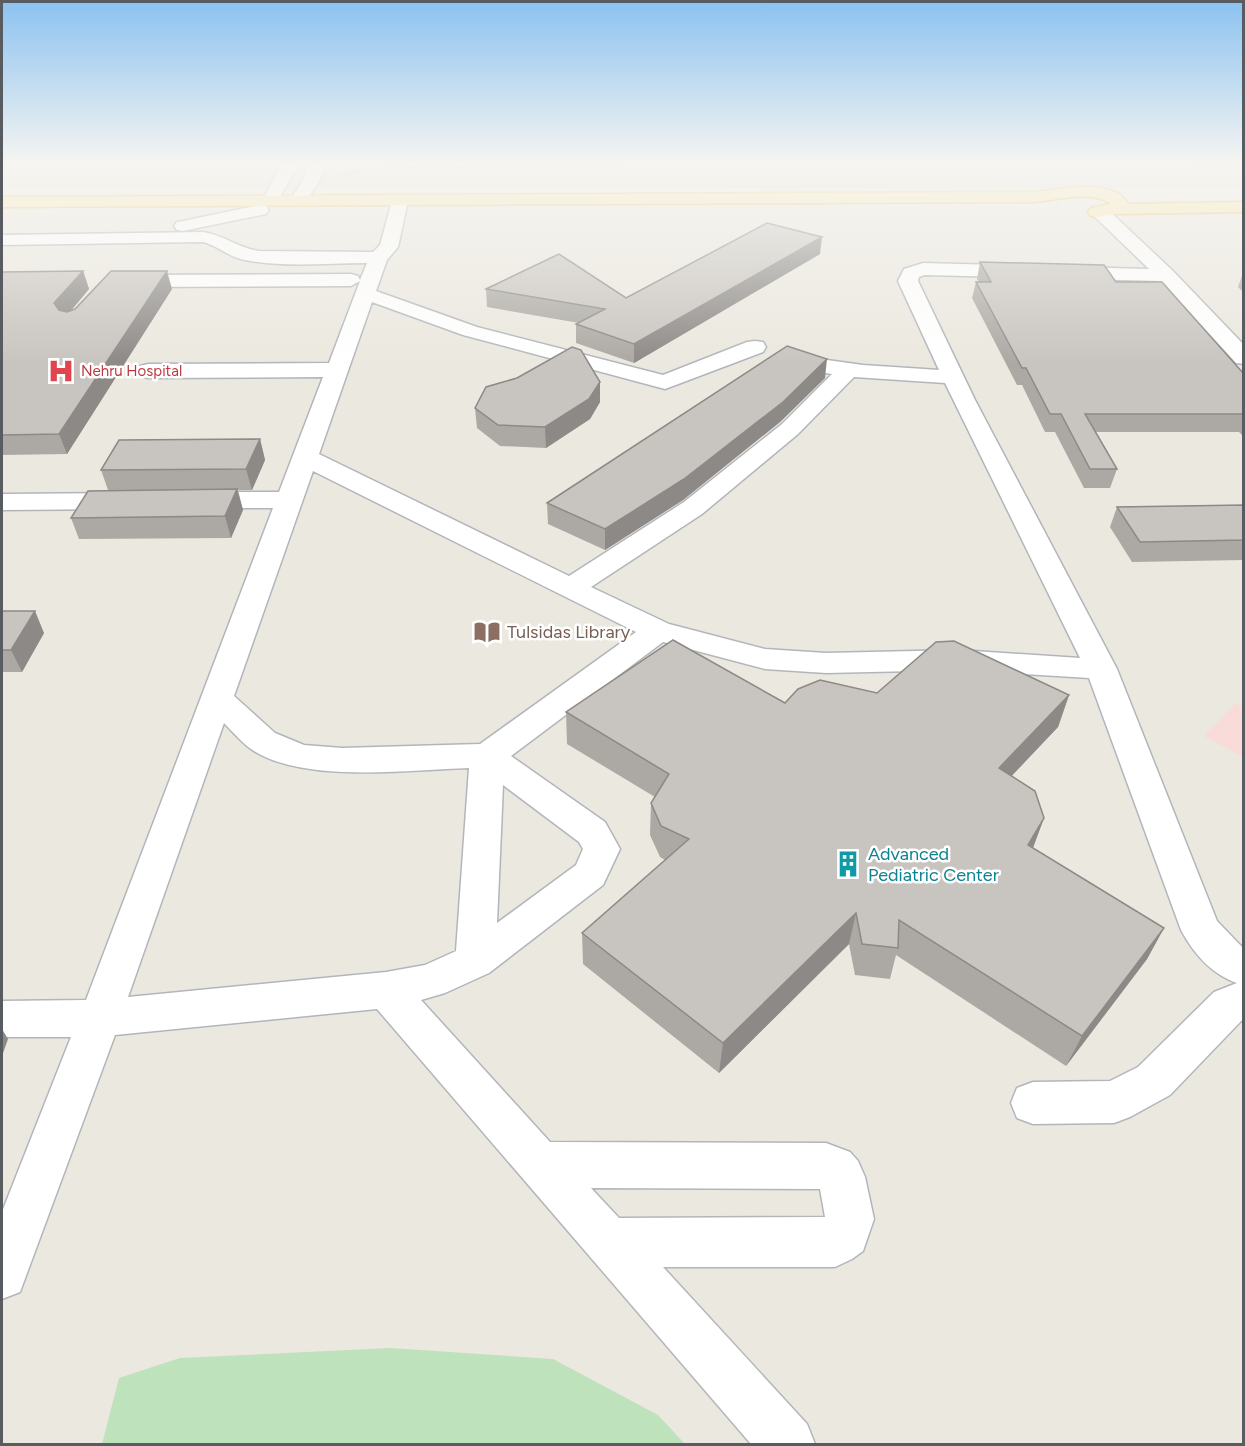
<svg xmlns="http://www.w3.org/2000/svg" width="1245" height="1446" font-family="Figtree,sans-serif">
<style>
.education{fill:#ddd9d1}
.medical{fill:#f9dbda}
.green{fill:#bee2bc}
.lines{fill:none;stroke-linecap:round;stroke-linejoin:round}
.minor-casing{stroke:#b2b6ba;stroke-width:3}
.major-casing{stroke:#eab959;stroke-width:3}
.path{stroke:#96c2a0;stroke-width:2;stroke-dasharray:3 1.5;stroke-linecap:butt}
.minor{fill:#fff;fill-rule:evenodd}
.major{fill:#fbe8a4;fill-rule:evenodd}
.wall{fill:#aca9a4}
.shaded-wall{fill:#8c8986}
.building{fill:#c8c4bf;stroke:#8c8986;stroke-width:1.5}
.labels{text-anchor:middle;stroke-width:5;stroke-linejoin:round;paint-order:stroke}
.far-health-label{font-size:15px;fill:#be3a42;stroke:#fff;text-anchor:start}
.education-label{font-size:18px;fill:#785e54;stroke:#fff;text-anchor:start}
.culture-label{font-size:18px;fill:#0d838f;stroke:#fff;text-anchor:start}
</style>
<rect width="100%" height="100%" fill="#ebe8df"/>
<polygon class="education" points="2,162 1244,162 1243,188 2,188"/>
<polygon class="medical" points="1236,703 1243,707 1243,757 1204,736"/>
<polygon class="green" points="390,1348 553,1359 658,1415 685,1444 102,1444 119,1378 180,1358"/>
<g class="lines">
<g class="minor-casing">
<g id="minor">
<polygon points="284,162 300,162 281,195 282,201 280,205 268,205 265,195"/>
<polygon points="311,162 327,162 319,182 303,205 291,205 289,201 303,181"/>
<path d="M 400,196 L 408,201 L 398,247 L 387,260 L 376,291 L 477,327 L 663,375 L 747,342 L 755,341 L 763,342 L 766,347 L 763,352 L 665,389 L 463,335 L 372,302 L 319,454 L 569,576 L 684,502 L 782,424 L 832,374 L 819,372 L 816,367 L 819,362 L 827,360 L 863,365 L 939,370 L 898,281 L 904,269 L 923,263 L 1149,269 L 1094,216 L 1091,212 L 1094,208 L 1106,208 L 1173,271 L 1244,345 L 1244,364 L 1236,363 L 1161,281 L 925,275 L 919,277 L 918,281 L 975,400 L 1117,669 L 1217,921 L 1244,949 L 1244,1018 L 1170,1095 L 1130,1117 L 1114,1123 L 1033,1124 L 1017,1118 L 1011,1103 L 1017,1088 L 1033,1082 L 1110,1081 L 1138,1067 L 1214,992 L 1237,983 C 1211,974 1194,954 1181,930 L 1089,678 L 959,670 L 826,673 L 765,669 L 663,642 L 511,756 L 605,822 L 620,849 L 603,885 L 489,973 L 445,993 L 421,1000 L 550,1142 L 826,1143 L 850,1152 L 858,1161 L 865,1177 L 874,1219 L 863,1251 L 852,1259 L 835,1267 L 663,1267 L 807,1424 L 815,1444 L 751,1444 L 377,1009 L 115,1035 L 20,1292 L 2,1299 L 2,1212 L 71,1037 L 2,1037 L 2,1001 L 86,1000 L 273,508 L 195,508 L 186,506 L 182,500 L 186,494 L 195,492 L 279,492 L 323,377 L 148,378 L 140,376 L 137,371 L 140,366 L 148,364 L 329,363 L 360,281 L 351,286 L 126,287 L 119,285 L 116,281 L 119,277 L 126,275 L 351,274 L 358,276 L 360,280 L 367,263 C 327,263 284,268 245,260 C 228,257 217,245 203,242 L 2,245 L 2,235 L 203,232 C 224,235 238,248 259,251 L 373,252 L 380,245 L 392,201 ZM 854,377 L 945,383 L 1080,658 L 959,650 L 826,653 L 765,649 L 669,624 L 591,587 L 702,514 L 798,434 ZM 313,471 L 636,632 L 480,744 L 342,748 L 304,745 L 275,733 L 234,696 ZM 224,723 C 233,732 241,742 251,749 C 302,784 408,770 469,768 L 456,951 L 425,965 L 386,972 L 128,997 ZM 503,785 L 579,842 L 583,849 L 576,865 L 497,923 ZM 591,1188 L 820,1189 L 825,1217 L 619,1218 Z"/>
<polygon points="260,205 266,206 269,210 266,214 183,231 177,230 174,226 177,222 183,221"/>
<polygon points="126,493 135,495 139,501 135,507 126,509 2,510 2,494"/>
</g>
</g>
<g class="major-casing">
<path id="major" d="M 1081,187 C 1097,187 1121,188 1128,204 L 1244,202 L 1244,212 L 1116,214 L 1097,217 L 1091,216 L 1088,212 L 1091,208 L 1111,204 C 1090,189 1056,201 1032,202 L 2,207 L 2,197 L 1032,192 Z"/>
</g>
<polyline class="path" points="339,173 462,167 727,162"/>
<use href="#minor" class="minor"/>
<use href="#major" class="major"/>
</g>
<g class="wall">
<polygon points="386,162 431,162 431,166 409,169 387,166"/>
<polygon points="547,162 585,162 558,164"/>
<polygon points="1185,162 1244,162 1244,165 1189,165"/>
<polygon points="820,254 634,363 576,343 576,324 579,323 487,307 486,289 626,298"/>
<polygon points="980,262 1116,282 1244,374 1244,437 1239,432 1096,432 1117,469 1110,488 1084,488 1055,432 1045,432 1022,385 1017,385 972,298 976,282 979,282 977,279"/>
<polygon points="83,271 89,289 71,311 172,289 67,454 2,455 2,272"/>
<polygon points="1243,273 1244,273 1244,293 1238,287"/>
<polygon points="825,378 780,422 683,500 605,550 548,524 547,503"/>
<polygon points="600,382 600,402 590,419 546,448 500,446 477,428 475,408"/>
<polygon points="260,439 265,460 252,490 238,490 243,510 231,538 79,539 71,518 108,490 101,470"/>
<polygon points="1244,505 1244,560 1132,562 1110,527 1117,507"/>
<polygon points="2,611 44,633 22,672 2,672"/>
<polygon points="877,693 1069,695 1058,727 1011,776 1044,818 1033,848 1164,928 1147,959 1066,1066 896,955 890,979 855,975 849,944 719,1073 583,964 582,933 665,860 660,857 650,835 651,803 655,797 567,744 566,712 785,703"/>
</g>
<g class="shaded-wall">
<polygon points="408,162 431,162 431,166 409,169"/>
<polygon points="822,237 820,254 634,363 634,344"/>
<polygon points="83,271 89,289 61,322 54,303"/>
<polygon points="167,271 172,289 67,454 59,434"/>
<polygon points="827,359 825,378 780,422 683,500 605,550 605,529"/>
<polygon points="600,382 600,402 590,419 546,448 545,427"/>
<polygon points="260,439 265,460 252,490 246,469"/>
<polygon points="237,489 243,510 231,538 225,516"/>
<polygon points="35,611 44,633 22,672 11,650"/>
<polygon points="1069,695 1058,727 989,800 999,768"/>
<polygon points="1044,818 1032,850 1028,845"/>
<polygon points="856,913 849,944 719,1073 723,1043"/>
<polygon points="1164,928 1147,959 1066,1066 1082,1036"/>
<polygon points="2,1029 8,1039 2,1056"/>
</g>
<g class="building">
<polygon points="767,223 822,237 634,344 576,324 605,309 486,289 559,254 626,298"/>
<polygon points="980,262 1104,265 1116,282 1162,282 1244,374 1244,414 1085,414 1117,469 1090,469 1061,414 1050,414 1026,368 1022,368 976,282 991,282"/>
<polygon points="83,271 54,303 59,310 67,312 75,309 111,271 167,271 59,434 2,435 2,272"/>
<polygon points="787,346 827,359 783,402 684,479 605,529 547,503"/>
<polygon points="572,347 581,350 600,382 589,399 545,427 498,425 475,408 486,387 517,378"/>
<polygon points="260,439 246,469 101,470 119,440"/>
<polygon points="237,489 225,516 71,518 88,491"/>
<polygon points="1244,505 1244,540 1140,542 1117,507"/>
<polygon points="2,611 35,611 11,650 2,650"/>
<polygon points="673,640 785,703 798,689 820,680 877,693 936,642 954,641 1069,695 999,768 1035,791 1044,818 1028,845 1164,928 1082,1036 899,920 898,948 862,944 856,913 723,1043 582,933 689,839 661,826 651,803 669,774 566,712"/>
</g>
<linearGradient id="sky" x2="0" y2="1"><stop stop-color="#8bc2f0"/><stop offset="0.45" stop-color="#f6f5f1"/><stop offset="1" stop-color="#f6f5f1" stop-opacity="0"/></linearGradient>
<rect width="1245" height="364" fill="url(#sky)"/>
<defs>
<g id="hospital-bare" transform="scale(2.07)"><path d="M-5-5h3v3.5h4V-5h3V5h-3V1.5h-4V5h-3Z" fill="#e0444e" stroke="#fff" stroke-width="2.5" paint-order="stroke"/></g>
<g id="library-bare" transform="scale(2.07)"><path d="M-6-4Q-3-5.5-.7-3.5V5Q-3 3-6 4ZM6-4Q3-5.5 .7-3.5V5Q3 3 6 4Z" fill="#8d6e63" stroke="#fff" stroke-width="2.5" paint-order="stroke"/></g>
<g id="building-bare" transform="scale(2.07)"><path d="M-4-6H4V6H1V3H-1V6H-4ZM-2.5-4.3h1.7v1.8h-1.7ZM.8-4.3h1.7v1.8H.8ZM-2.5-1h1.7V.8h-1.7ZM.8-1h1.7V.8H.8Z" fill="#0f9aa8" stroke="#fff" stroke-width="2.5" paint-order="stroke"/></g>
</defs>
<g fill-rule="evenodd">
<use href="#hospital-bare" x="61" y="371"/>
<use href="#library-bare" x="487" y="632"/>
<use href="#building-bare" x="848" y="864"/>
</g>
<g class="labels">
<g class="far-health-label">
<text x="81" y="376">Nehru Hospital</text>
</g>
<g class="education-label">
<text x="507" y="638">Tulsidas Library</text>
</g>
<g class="culture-label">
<text x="868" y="860">Advanced<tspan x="868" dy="21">Pediatric Center</tspan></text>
</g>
</g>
<rect width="1245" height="1446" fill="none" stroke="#585c60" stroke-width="6"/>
</svg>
